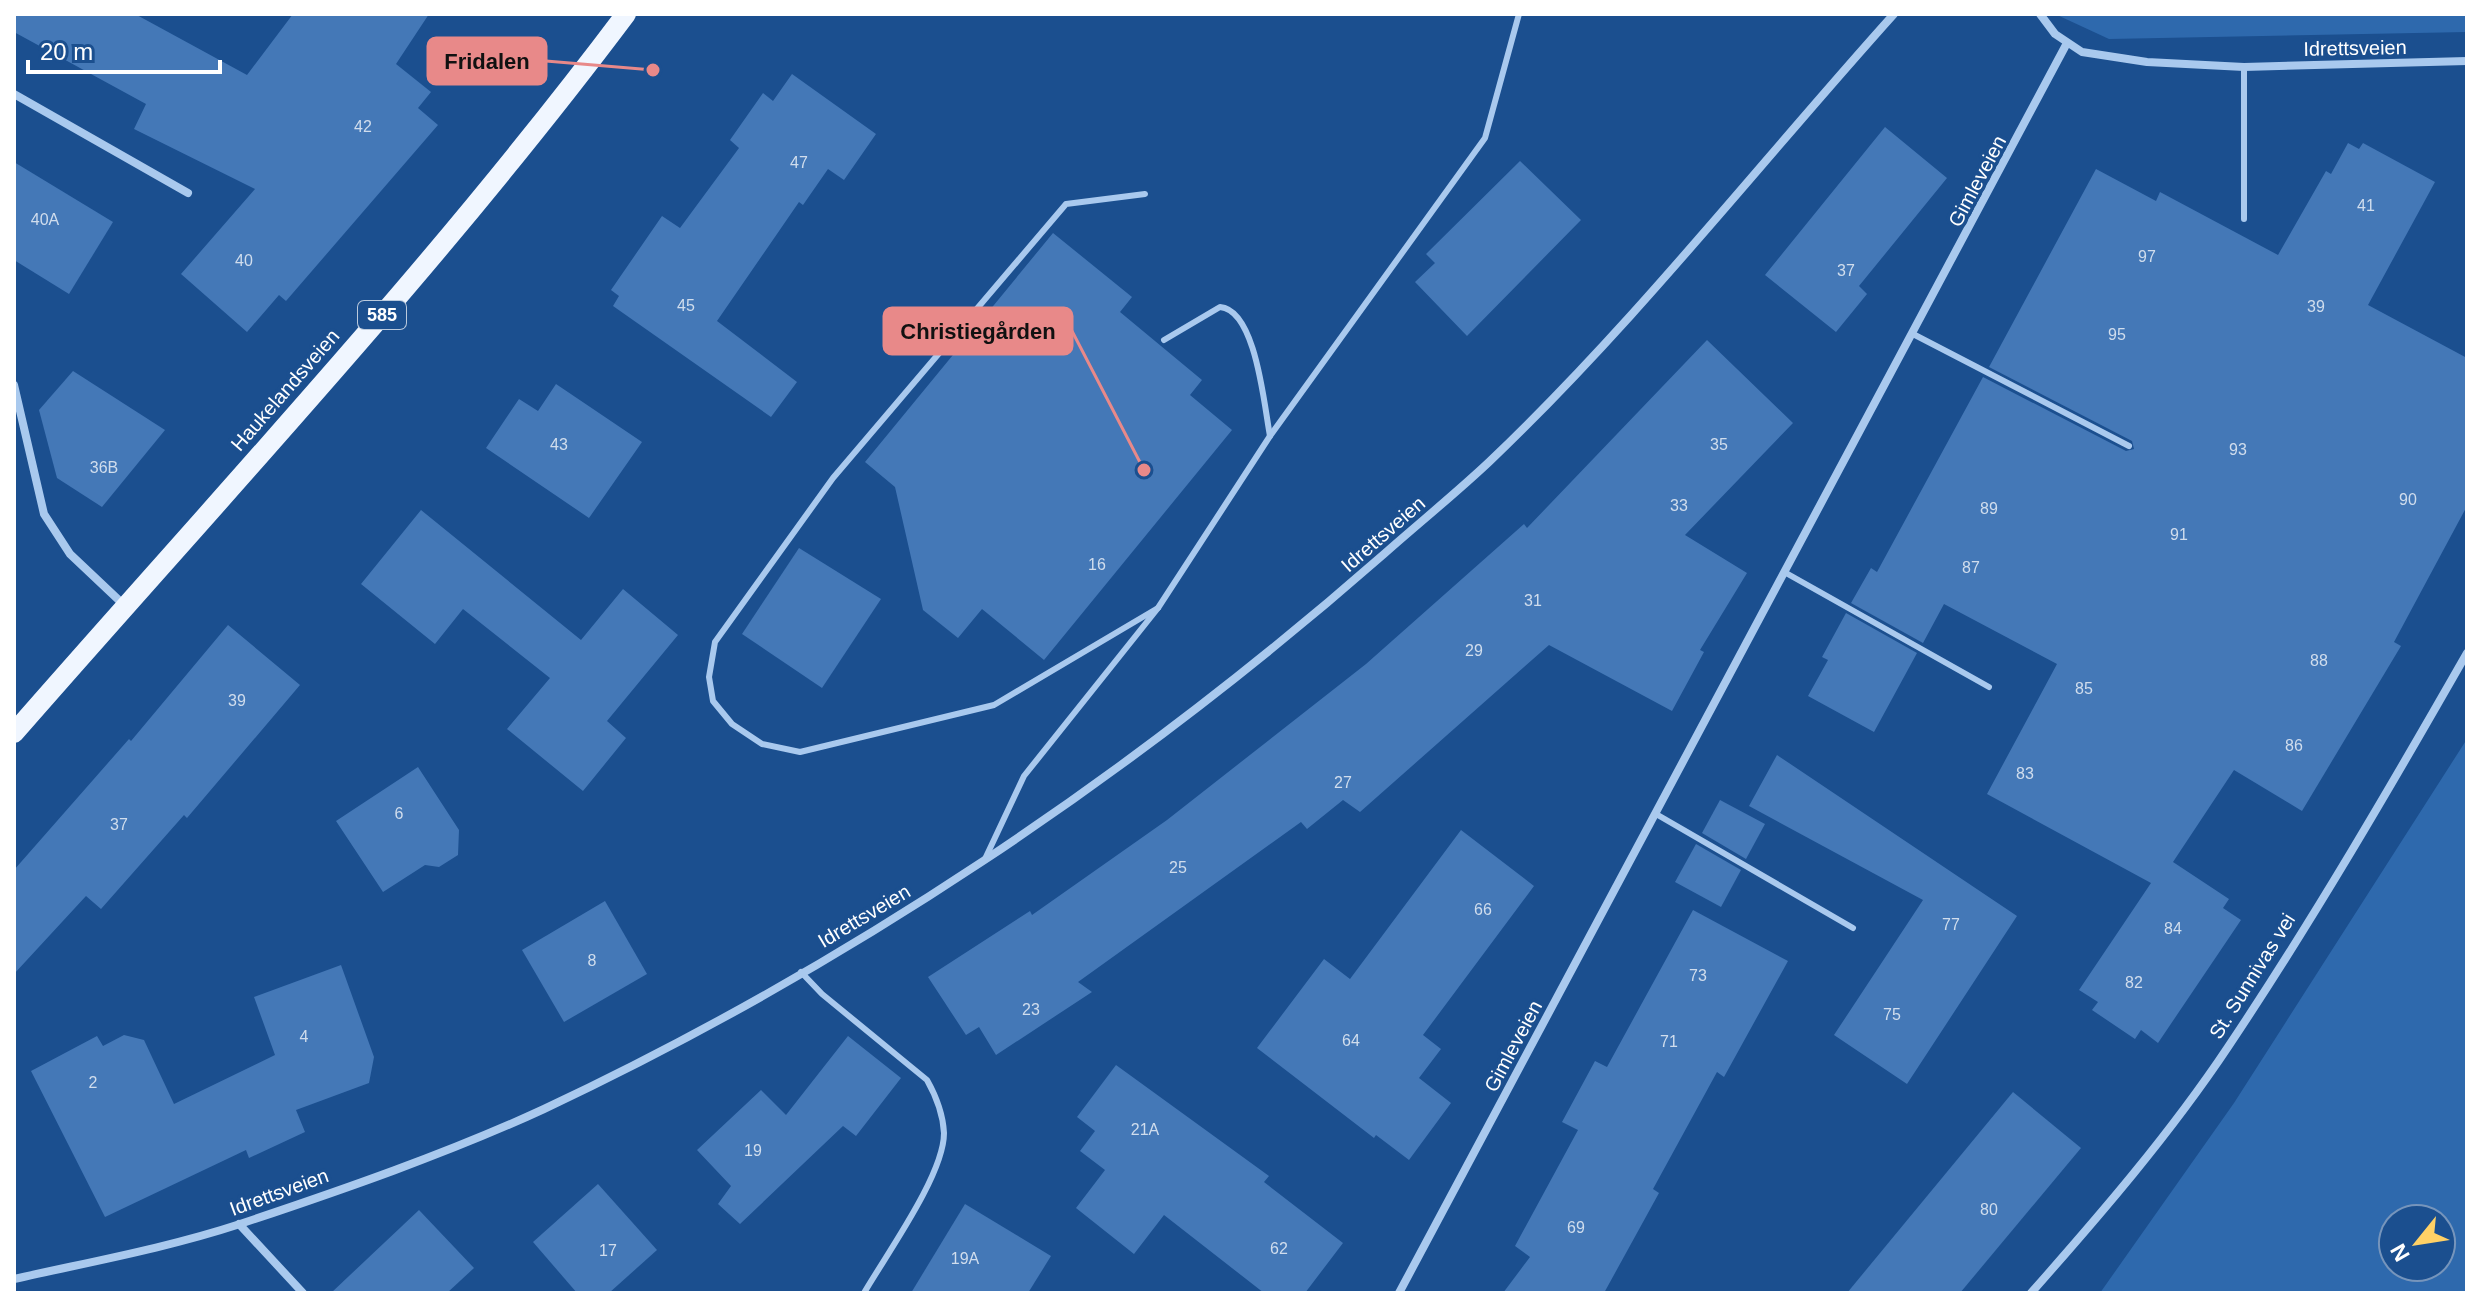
<svg xmlns="http://www.w3.org/2000/svg" width="2481" height="1307" font-family="Helvetica,sans-serif">
<style>
.green{fill:#2e69ad;fill-rule:evenodd}
.building{fill:#4478b7}
.lines{fill:none;stroke-linecap:round;stroke-linejoin:round}
.service{stroke:#a9c9ee;stroke-width:6}
.minor{stroke:#a9c9ee;stroke-width:8}
.primary{stroke:#f0f6ff;stroke-width:20}
.labels{text-anchor:middle;stroke-width:7;stroke-linejoin:round;paint-order:stroke}
.number-label{font-size:16px;fill:#d0dded}
.shield{fill:#1b4f8f;stroke:#bbcadd;stroke-width:2}
.shield-label{font-size:18px;font-weight:bold;fill:#fff}
.street-label{font-size:20px;fill:#fff;stroke:#1b4f8f}
.leader{fill:none;stroke:#e88989;stroke-width:3}
.callout-dot{fill:#e88989;stroke:#1b4f8f;stroke-width:3}
.callout{fill:#e88989;stroke:#e88989;stroke-width:3}
.callout-label{font-size:22px;text-anchor:middle;font-weight:bold;fill:#111}
</style>
<rect width="100%" height="100%" fill="#1b4f8f"/>
<g class="green">
<polygon points="2055,14 2467,14 2467,32 2109,39"/>
<path d="M 2467,739 L 2467,1293 L 2100,1293 L 2234,1103 ZM 2393,1219 L 2441,1219 L 2441,1267 L 2393,1267 Z"/>
</g>
<g class="building">
<polygon points="14,14 135,14 247,75 293,14 429,14 396,64 431,92 418,108 438,125 286,301 279,295 247,332 181,274 255,189 134,129 146,104 14,32"/>
<polygon points="792,74 876,134 844,180 828,169 803,205 799,202 717,321 797,382 771,417 613,306 619,296 611,290 662,216 680,228 739,148 730,140 763,93 773,101"/>
<polygon points="1885,127 1947,178 1859,286 1867,294 1836,332 1765,275"/>
<polygon points="2348,143 2359,149 2363,143 2435,182 2368,305 2467,358 2467,506 2394,642 2401,646 2302,811 2234,770 2173,862 2229,899 2223,908 2241,920 2158,1043 2141,1030 2135,1039 2092,1010 2098,1002 2079,990 2151,883 1987,794 2057,664 1944,604 1923,643 1851,603 1871,568 1877,572 1983,377 2126,451 2134,449 2132,441 1989,367 2096,169 2156,201 2160,192 2278,255 2326,171 2331,174"/>
<polygon points="1520,161 1581,220 1467,336 1415,282 1435,263 1426,254"/>
<polygon points="14,162 113,222 69,294 14,260"/>
<polygon points="1053,233 1132,297 1120,312 1202,380 1190,395 1232,430 1044,660 982,609 958,638 923,610 895,487 865,462"/>
<polygon points="1707,340 1793,423 1685,535 1747,573 1700,650 1704,652 1672,711 1549,645 1360,812 1343,800 1307,829 1301,822 1078,982 1092,992 996,1055 979,1027 966,1035 928,977 1030,911 1032,915 1167,820 1366,664 1524,524 1527,528"/>
<polygon points="73,371 165,430 102,507 57,478 39,410"/>
<polygon points="556,384 642,442 589,518 486,448 519,399 538,411"/>
<polygon points="421,510 581,640 623,589 678,635 607,721 626,738 583,791 507,729 550,678 463,609 435,644 361,584"/>
<polygon points="799,548 881,599 822,688 742,634"/>
<polygon points="1846,613 1917,653 1874,732 1808,696 1828,660 1822,657"/>
<polygon points="228,625 300,685 187,818 184,815 101,909 86,896 14,974 14,870 129,739 131,741"/>
<polygon points="1777,755 2017,916 1907,1084 1834,1035 1923,900 1749,806"/>
<polygon points="418,767 459,830 458,855 439,867 425,865 383,892 336,821"/>
<polygon points="1720,800 1765,824 1746,859 1702,833"/>
<polygon points="1461,830 1534,886 1423,1035 1441,1049 1419,1078 1451,1103 1409,1160 1376,1135 1374,1138 1257,1048 1324,959 1350,979"/>
<polygon points="1696,844 1741,870 1721,907 1675,882"/>
<polygon points="605,901 647,974 564,1022 522,950"/>
<polygon points="1693,910 1788,961 1724,1077 1717,1072 1653,1189 1659,1193 1604,1293 1503,1293 1530,1257 1515,1246 1578,1130 1562,1122 1595,1061 1607,1067"/>
<polygon points="341,965 374,1057 369,1083 296,1110 305,1132 249,1158 246,1150 105,1217 31,1071 97,1036 103,1046 124,1035 144,1040 174,1104 275,1055 254,997"/>
<polygon points="848,1036 901,1078 856,1136 843,1126 740,1224 718,1204 731,1186 697,1150 761,1090 786,1115"/>
<polygon points="1116,1065 1269,1176 1264,1182 1343,1243 1305,1293 1264,1293 1164,1215 1134,1254 1076,1208 1105,1170 1080,1151 1095,1131 1077,1117"/>
<polygon points="2013,1092 2081,1148 1960,1293 1847,1293"/>
<polygon points="598,1184 657,1250 609,1293 577,1293 533,1242"/>
<polygon points="965,1204 1051,1256 1028,1293 911,1293"/>
<polygon points="419,1210 474,1268 447,1293 331,1293"/>
</g>
<g class="lines">
<g class="service">
<polyline points="1145,194 1066,204 833,478 715,642 709,677 713,701 732,724 762,744 800,752 994,705 1158,608"/>
<polyline points="2244,219 2244,67"/>
<polyline points="1913,334 2129,446"/>
<path d="M 1164,340 L 1220,307 C 1256,310 1264,405 1270,436"/>
<polyline points="1786,573 1989,687"/>
<polyline points="1656,814 1853,928"/>
<polyline points="985,859 1024,776 1158,608 1270,436 1485,138 1519,14"/>
<path d="M 801,972 L 822,994 L 927,1080 C 936,1096 943,1114 944,1133 C 944,1175 886,1255 864,1293"/>
</g>
<g class="minor">
<polyline points="2040,14 2055,34 2082,52 2147,62 2244,67 2467,61"/>
<polyline points="14,94 188,193"/>
<polyline points="14,385 44,514 70,554 124,605"/>
<polyline points="239,1224 303,1293"/>
<path d="M 14,1279 C 89,1262 167,1248 240,1224 C 339,1191 449,1153 544,1109 C 848,966 1132,775 1384,554 C 1419,523 1455,494 1489,462 C 1635,323 1759,164 1894,14"/>
<polyline points="1399,1293 2067,43"/>
<path d="M 2031,1293 C 2100,1215 2170,1134 2228,1047 C 2313,920 2391,786 2467,653"/>
</g>
<path class="primary" d="M 14,733 C 221,496 437,266 626,14"/>
</g>
<g class="labels">
<g class="number-label">
<text x="363" y="132">42</text>
<text x="799" y="168">47</text>
<text x="2366" y="211">41</text>
<text x="45" y="225">40A</text>
<text x="2147" y="262">97</text>
<text x="244" y="266">40</text>
<text x="1846" y="276">37</text>
<text x="686" y="311">45</text>
<text x="2316" y="312">39</text>
<text x="2117" y="340">95</text>
<text x="559" y="450">43</text>
<text x="1719" y="450">35</text>
<text x="2238" y="455">93</text>
<text x="104" y="473">36B</text>
<text x="2408" y="505">90</text>
<text x="1679" y="511">33</text>
<text x="1989" y="514">89</text>
<text x="2179" y="540">91</text>
<text x="1097" y="570">16</text>
<text x="1971" y="573">87</text>
<text x="1533" y="606">31</text>
<text x="1474" y="656">29</text>
<text x="2319" y="666">88</text>
<text x="2084" y="694">85</text>
<text x="237" y="706">39</text>
<text x="2294" y="751">86</text>
<text x="2025" y="779">83</text>
<text x="1343" y="788">27</text>
<text x="399" y="819">6</text>
<text x="119" y="830">37</text>
<text x="1178" y="873">25</text>
<text x="1483" y="915">66</text>
<text x="1951" y="930">77</text>
<text x="2173" y="934">84</text>
<text x="592" y="966">8</text>
<text x="1698" y="981">73</text>
<text x="2134" y="988">82</text>
<text x="1031" y="1015">23</text>
<text x="1892" y="1020">75</text>
<text x="304" y="1042">4</text>
<text x="1351" y="1046">64</text>
<text x="1669" y="1047">71</text>
<text x="93" y="1088">2</text>
<text x="1145" y="1135">21A</text>
<text x="753" y="1156">19</text>
<text x="1989" y="1215">80</text>
<text x="1576" y="1233">69</text>
<text x="1279" y="1254">62</text>
<text x="608" y="1256">17</text>
<text x="965" y="1264">19A</text>
</g>
<rect class="shield" x="358" y="301" width="48" height="28" rx="6"/>
<g class="shield-label">
<text x="382" y="321">585</text>
</g>
<g class="street-label">
<text transform="translate(2355 48) rotate(-1)" y="7">Idrettsveien</text>
<text transform="translate(1977 181) rotate(-62)" y="7">Gimleveien</text>
<text transform="translate(285 390) rotate(-49)" y="7">Haukelandsveien</text>
<text transform="translate(1383 534) rotate(-41)" y="7">Idrettsveien</text>
<text transform="translate(864 916) rotate(-31)" y="7">Idrettsveien</text>
<text transform="translate(2252 976) rotate(-58)" y="7">St. Sunnivas vei</text>
<text transform="translate(1513 1046) rotate(-62)" y="7">Gimleveien</text>
<text transform="translate(279 1192) rotate(-20)" y="7">Idrettsveien</text>
</g>
</g>
<path class="leader" d="M653 70L546 61M1144 470L1072 331"/>
<g class="callout-dot">
<circle cx="653" cy="70" r="8"/>
<circle cx="1144" cy="470" r="8"/>
</g>
<g class="callout">
<rect x="428" y="38" width="118" height="46" rx="8"/>
<rect x="884" y="308" width="188" height="46" rx="8"/>
</g>
<g class="callout-label">
<text x="487" y="69">Fridalen</text>
<text x="978" y="339">Christiegården</text>
</g>
<rect width="2481" height="1307" fill="none" stroke="#ffffff" stroke-width="32"/>
<g transform="translate(2417 1243) rotate(240)"><circle r="38" fill="#1b4f8f" stroke="#7695bc" stroke-width="2"/>
<path d="M0-6L14 30L0 20L-14 30Z" fill="#ffd166"/>
<text y="-12" font-size="22" font-weight="bold" text-anchor="middle" fill="#ffffff">N</text>
</g>
<path d="M28 60v12h192v-12" fill="none" stroke="#ffffff" stroke-width="4"/>
<text x="40" y="60" font-size="24" fill="#ffffff" stroke="#1b4f8f" stroke-width="6" paint-order="stroke">20 m</text>
</svg>
